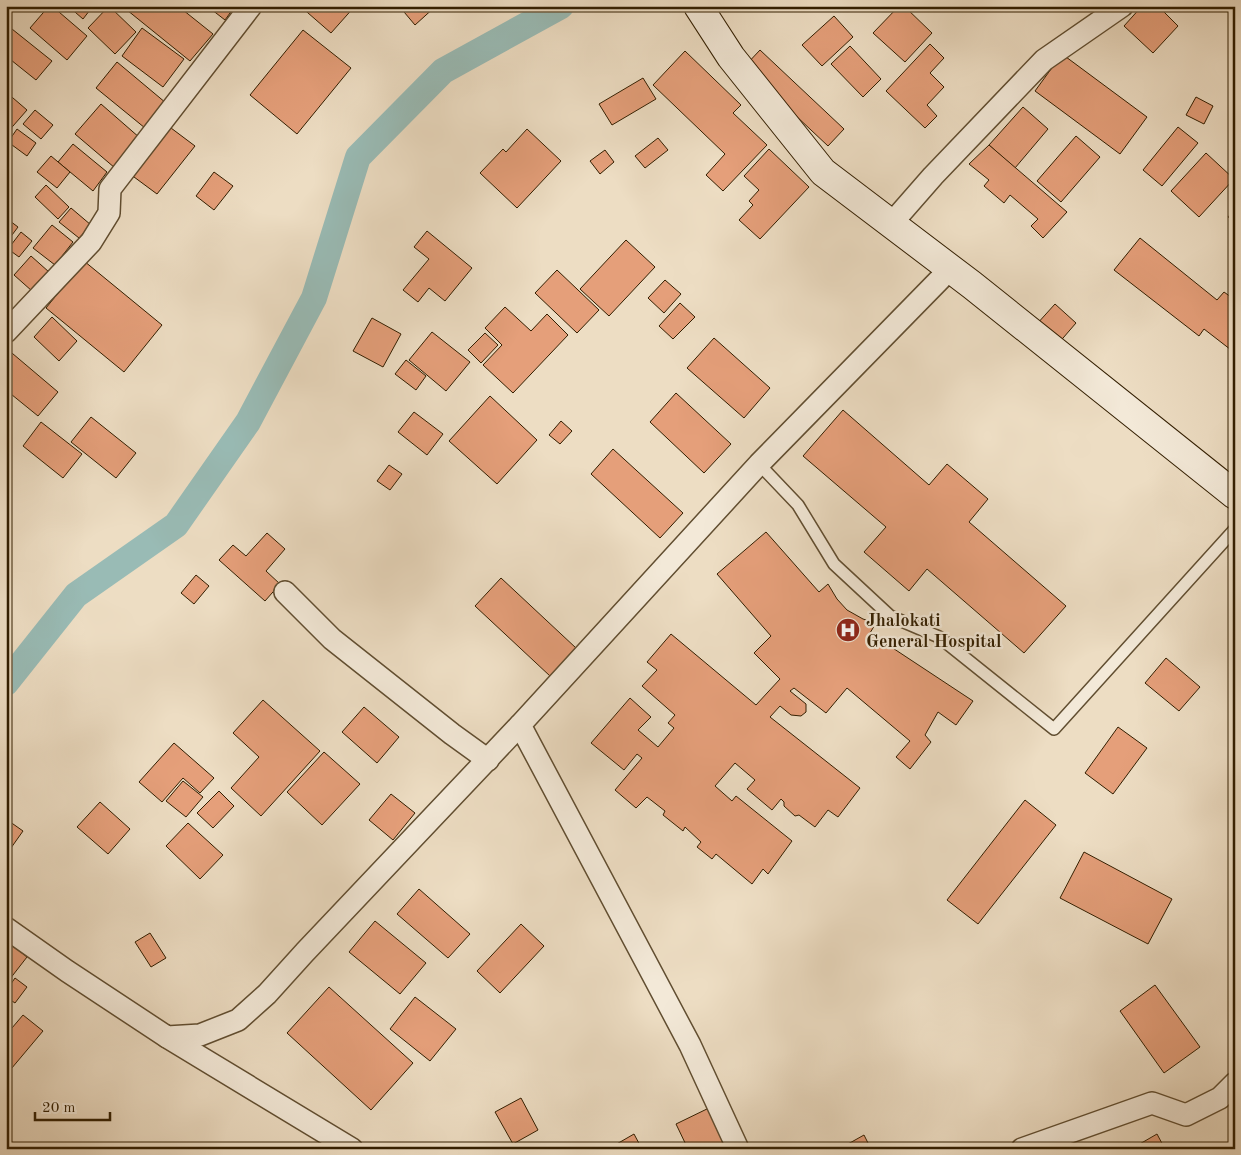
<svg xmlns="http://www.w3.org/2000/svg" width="1241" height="1155" font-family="'Old Standard TT',serif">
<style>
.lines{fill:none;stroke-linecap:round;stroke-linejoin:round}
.canal{stroke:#99bbb5;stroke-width:26}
.building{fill:#e59f7a;stroke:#321e00}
.service-casing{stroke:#614e31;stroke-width:14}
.minor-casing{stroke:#614e31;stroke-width:24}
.secondary-casing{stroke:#321e00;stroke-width:30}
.service{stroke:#f3e9d8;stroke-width:11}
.minor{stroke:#f3e9d8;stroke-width:21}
.secondary{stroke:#f3e9d8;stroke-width:28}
.labels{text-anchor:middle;stroke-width:4.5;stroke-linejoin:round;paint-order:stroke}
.poi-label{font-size:18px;font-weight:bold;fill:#321e00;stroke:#f3e9d8;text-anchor:start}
</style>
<rect width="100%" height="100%" fill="#edddc3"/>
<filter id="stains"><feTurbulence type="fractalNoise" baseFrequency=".004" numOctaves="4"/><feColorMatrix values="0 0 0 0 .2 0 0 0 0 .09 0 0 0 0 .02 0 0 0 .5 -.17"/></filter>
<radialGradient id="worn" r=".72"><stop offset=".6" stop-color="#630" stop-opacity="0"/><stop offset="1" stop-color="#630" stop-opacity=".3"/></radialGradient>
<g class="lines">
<polyline class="canal" points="6,683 76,595 176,525 248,422 314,298 358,157 443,71 561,6"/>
</g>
<g class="building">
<polygon points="49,6 52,6 87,36 67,60 30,28"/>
<polygon points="68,6 93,6 83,19"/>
<polygon points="109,6 136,32 115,54 88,28"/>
<polygon points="122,6 178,6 213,34 190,61"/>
<polygon points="207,6 235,6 225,20"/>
<polygon points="300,6 355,6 331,33"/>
<polygon points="399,6 436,6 415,25"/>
<polygon points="899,6 904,6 932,33 905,62 873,33"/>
<polygon points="1142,6 1158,6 1178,26 1153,53 1124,26"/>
<polygon points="834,16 853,37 822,66 802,45"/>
<polygon points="142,28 184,59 163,87 122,56"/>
<polygon points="12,29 52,61 36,80 6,56 6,37"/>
<polygon points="303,30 351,68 297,134 250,95"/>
<polygon points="930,44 944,58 930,73 944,87 927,105 937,116 925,128 886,91"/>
<polygon points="850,46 881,79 863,97 831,64"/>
<polygon points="760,50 844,129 828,146 744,67"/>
<polygon points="685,51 741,105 733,113 767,145 723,191 706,175 725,154 653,85"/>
<polygon points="1062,54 1147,117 1120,154 1035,91"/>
<polygon points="117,62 166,103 145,128 96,88"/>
<polygon points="643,78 656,99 612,125 599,104"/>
<polygon points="6,92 27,110 6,134"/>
<polygon points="1196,97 1213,106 1204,124 1186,115"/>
<polygon points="101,104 140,138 115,168 75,134"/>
<polygon points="1023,107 1048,129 1015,168 989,145"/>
<polygon points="35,110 53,125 41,139 23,124"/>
<polygon points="167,125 195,146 157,194 130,174"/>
<polygon points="1178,127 1198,143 1162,186 1143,170"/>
<polygon points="17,129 36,143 27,156 8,142"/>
<polygon points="527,129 561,161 517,208 480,173 503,149 506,152"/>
<polygon points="1076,136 1100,157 1061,202 1037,181"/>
<polygon points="658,138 668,150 645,168 635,156"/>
<polygon points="73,144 107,172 93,191 58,162"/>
<polygon points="989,145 1067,212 1043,238 1031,226 1038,219 1010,195 1004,203 984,186 989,180 969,164"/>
<polygon points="769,149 809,187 760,239 739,220 753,205 749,201 759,190 744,176"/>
<polygon points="605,150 614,162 600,174 590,161"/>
<polygon points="1206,153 1234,179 1199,217 1171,191"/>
<polygon points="51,156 70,172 57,188 37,172"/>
<polygon points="214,172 233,186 214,210 196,196"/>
<polygon points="46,185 69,207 58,219 35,197"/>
<polygon points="71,208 91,225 79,238 59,222"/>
<polygon points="1235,209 1235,223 1228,217"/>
<polygon points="6,218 18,227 6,243"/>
<polygon points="52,225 73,242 55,265 33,248"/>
<polygon points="427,231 472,268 445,301 429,288 418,302 403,290 429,259 414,247"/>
<polygon points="21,232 32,241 19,257 8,249"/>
<polygon points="1140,238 1217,300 1224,292 1235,300 1235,353 1204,329 1199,336 1114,270"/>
<polygon points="626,240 655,267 609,316 580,289"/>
<polygon points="31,256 49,272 32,291 14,275"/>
<polygon points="84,261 162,325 124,372 46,308"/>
<polygon points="557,270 599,310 577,333 535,293"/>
<polygon points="665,280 681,294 664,313 648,298"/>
<polygon points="680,303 695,317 673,339 659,326"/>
<polygon points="1055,304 1076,323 1057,345 1036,325"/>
<polygon points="505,307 531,331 547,314 568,335 513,393 483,365 502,345 485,328"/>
<polygon points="52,317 77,341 59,361 34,337"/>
<polygon points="372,318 401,334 383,367 353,351"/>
<polygon points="432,332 470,362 446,391 409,360"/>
<polygon points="485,333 498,345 481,363 468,350"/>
<polygon points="714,338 770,388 744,418 687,368"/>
<polygon points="6,348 58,392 38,416 6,390"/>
<polygon points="406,360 426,376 416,390 395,374"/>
<polygon points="676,393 731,444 704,473 650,422"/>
<polygon points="490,396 537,440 497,484 449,441"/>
<polygon points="843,410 929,485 947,464 988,499 969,522 1066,606 1024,653 927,569 909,591 864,552 886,527 803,456"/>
<polygon points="414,412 443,434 427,455 398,432"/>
<polygon points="91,417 136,453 116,478 71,442"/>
<polygon points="561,421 572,431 560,444 549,435"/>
<polygon points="41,422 82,454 63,478 23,446"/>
<polygon points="613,449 683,513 660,538 591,474"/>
<polygon points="389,465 402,474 390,490 377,481"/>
<polygon points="766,532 819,592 828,584 837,599 847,610 863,619 876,623 870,633 973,701 956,725 938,712 925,735 931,742 910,769 896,757 910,741 847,688 826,713 794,688 790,691 806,704 806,712 801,716 791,715 780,706 770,717 860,788 838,817 828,810 815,827 799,815 795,816 784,806 784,802 781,799 772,810 747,789 755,780 735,763 715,786 732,801 736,796 792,841 768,874 763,869 752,884 716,854 712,859 697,847 701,842 685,827 683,831 663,815 665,811 647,797 636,808 615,790 642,758 637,754 624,770 591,743 630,698 651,717 638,730 658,747 674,728 668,723 675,715 642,686 657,670 647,662 671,634 756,705 780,679 754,653 771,636 717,574"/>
<polygon points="267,533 285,549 266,571 280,584 265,601 219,560 233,545 246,556"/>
<polygon points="196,575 209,586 194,604 181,593"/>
<polygon points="501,578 576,648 550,676 475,606"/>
<polygon points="1166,658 1200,687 1179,711 1145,683"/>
<polygon points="263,700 320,751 261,816 231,788 259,757 233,733"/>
<polygon points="364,707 399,737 377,763 342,732"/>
<polygon points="1118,727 1147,748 1113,794 1085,773"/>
<polygon points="174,743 214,778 200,793 183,778 162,802 139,782"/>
<polygon points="324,752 360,784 322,825 287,792"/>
<polygon points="183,781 203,797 186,817 166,801"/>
<polygon points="219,791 234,806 213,828 197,813"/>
<polygon points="391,794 415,813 393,840 369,820"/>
<polygon points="1025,800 1056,825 978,924 947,900"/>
<polygon points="100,802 130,829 108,854 77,827"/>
<polygon points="6,819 23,831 6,855"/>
<polygon points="188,823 223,855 200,879 166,846"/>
<polygon points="1084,852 1172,899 1148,944 1060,898"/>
<polygon points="419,889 470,934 448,958 397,914"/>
<polygon points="375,921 426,963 400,994 349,952"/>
<polygon points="521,924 544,946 500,993 477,971"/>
<polygon points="150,933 166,958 151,967 135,942"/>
<polygon points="12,945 27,957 6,984 6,952"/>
<polygon points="15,978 27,987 15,1003 6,997 6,991"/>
<polygon points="1155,985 1200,1047 1164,1073 1120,1011"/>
<polygon points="329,987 413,1063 371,1110 287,1033"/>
<polygon points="415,997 456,1029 430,1061 390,1029"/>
<polygon points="23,1015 43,1031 6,1075 6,1035"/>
<polygon points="521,1098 538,1130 513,1144 495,1112"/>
<polygon points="711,1107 727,1142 713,1149 688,1149 676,1124"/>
<polygon points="634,1134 642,1149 608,1149"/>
<polygon points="1157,1134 1165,1149 1131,1149"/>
<polygon points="864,1135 871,1149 839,1149"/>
</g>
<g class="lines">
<g class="service-casing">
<polyline id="service" points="759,464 798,505 834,564 890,616 939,637 1054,729 1235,529"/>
</g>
<g class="minor-casing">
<g id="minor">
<polyline points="891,224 933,176 1044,60 1122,6"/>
<polyline points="6,332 91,242 109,213 110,189 251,6"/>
<polyline points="285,592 332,639 452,734 488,760"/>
<polyline points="6,928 67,971 167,1037 200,1035 238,1020 267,994 305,952 520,725"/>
<polyline points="167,1037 352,1149"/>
<polyline points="738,1149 690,1045 520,725 759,464 950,269"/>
<polyline points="1022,1149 1152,1103 1186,1115 1220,1098 1235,1083"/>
</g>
</g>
<g class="secondary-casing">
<polyline id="secondary" points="698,6 731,57 823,172 972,285 1235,495"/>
</g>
<use href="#service" class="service"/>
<use href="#minor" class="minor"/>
<use href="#secondary" class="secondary"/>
</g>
<defs>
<g id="hospital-disc" transform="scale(1.25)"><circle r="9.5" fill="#8f2418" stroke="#f3e9d8"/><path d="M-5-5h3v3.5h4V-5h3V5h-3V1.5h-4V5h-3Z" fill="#fff"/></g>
</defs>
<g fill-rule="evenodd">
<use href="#hospital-disc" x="848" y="630"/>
</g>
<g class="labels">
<g class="poi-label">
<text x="866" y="626">Jhalokati<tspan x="866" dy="21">General Hospital</tspan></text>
</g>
</g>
<rect width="1241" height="1155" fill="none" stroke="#edddc3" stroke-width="25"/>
<rect x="8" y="8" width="1226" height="1140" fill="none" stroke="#321e00" stroke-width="2.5"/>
<rect x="12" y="12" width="1216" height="1130" fill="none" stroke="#321e00"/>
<path d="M35 1112v8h75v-8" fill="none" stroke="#321e00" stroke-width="2.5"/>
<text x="42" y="1112" font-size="15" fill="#321e00" stroke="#f3e9d8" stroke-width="4" paint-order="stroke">20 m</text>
<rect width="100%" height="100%" filter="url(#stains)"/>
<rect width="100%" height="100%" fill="url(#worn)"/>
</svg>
